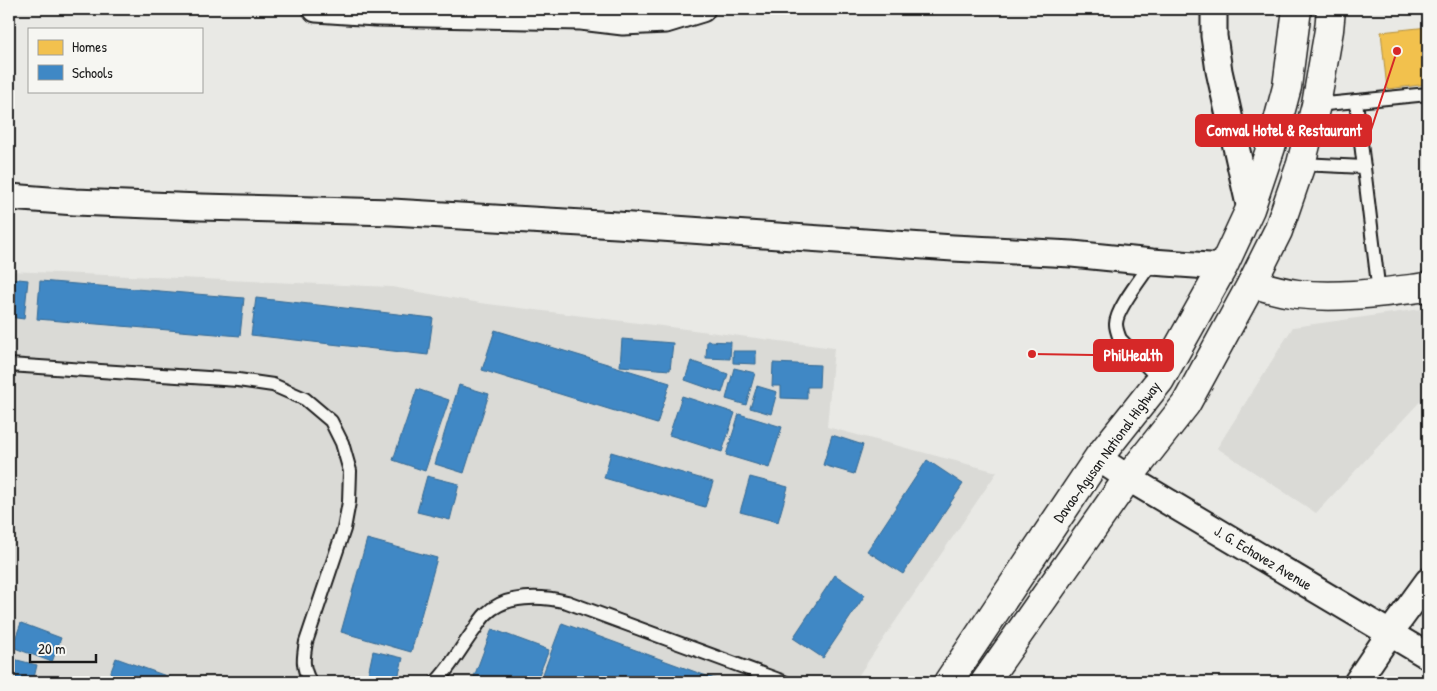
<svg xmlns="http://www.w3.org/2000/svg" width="1437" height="691" font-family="'Patrick Hand',sans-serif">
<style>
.built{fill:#dadad6}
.homes{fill:#f2c14e;stroke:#b2903f}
.schools{fill:#3f88c5;stroke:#346892}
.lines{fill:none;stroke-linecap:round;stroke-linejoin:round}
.lane-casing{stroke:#1c1c1c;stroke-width:16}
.street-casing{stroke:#1c1c1c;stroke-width:29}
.primary-casing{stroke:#1c1c1c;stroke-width:31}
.highway-casing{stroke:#1c1c1c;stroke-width:31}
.lane{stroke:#f6f6f2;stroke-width:12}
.street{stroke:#f6f6f2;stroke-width:25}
.primary{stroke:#f6f6f2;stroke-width:28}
.highway{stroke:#f6f6f2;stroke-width:28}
.labels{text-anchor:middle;stroke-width:5;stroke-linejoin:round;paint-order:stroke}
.street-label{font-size:15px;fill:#1c1c1c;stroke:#f6f6f2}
.leader{fill:none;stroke:#d62828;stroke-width:2}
.callout-dot{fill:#d62828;stroke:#f6f6f2;stroke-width:2}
.callout{fill:#d62828;stroke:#d62828;stroke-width:2}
.callout-label{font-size:16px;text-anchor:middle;font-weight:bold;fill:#fff}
</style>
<rect width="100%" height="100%" fill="#e9e9e5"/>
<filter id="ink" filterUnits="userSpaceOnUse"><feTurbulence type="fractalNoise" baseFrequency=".02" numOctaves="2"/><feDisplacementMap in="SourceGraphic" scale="10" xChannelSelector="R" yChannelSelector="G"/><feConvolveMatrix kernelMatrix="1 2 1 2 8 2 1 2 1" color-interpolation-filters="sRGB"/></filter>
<g filter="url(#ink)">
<g class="built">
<polygon points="9,271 392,287 480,303 834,348 827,427 997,472 854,682 9,682"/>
<polygon points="1428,308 1428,393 1316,513 1217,448 1293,327"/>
</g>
<polygon class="homes" points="1428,27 1428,84 1387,89 1381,32"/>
<g class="schools">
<polygon points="9,278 28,280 24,319 9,317"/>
<polygon points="40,281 244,298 240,336 37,319"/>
<polygon points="256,298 433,318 428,355 251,335"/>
<polygon points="495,330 670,383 657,424 482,370"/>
<polygon points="622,339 673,343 670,370 620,366"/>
<polygon points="707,341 731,342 730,359 706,358"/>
<polygon points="733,351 756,351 756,364 733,363"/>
<polygon points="691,361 728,374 722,393 685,380"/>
<polygon points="773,363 820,365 819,387 807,387 807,399 781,398 781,386 772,386"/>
<polygon points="734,368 755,373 746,405 726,399"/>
<polygon points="459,385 489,394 464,473 435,464"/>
<polygon points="757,386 777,392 771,414 750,408"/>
<polygon points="417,389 449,400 425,471 393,460"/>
<polygon points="682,396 735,413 722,452 669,435"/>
<polygon points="739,414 782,427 769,468 726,455"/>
<polygon points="832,435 863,445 854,474 823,465"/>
<polygon points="611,452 713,482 705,507 604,478"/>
<polygon points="927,460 963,484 903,574 867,551"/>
<polygon points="427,476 459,484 450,520 417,512"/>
<polygon points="750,477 788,487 778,522 740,512"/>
<polygon points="367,539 437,558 411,652 341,632"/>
<polygon points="835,575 865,595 823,658 793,638"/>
<polygon points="21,623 61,638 52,662 12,647"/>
<polygon points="562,623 723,682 540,682"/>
<polygon points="492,629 549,650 536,682 472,682"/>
<polygon points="373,651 403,658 397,682 382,682 367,679"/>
<polygon points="9,658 37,665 33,682 9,682"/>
<polygon points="116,658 183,682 107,682"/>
</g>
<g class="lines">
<g class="lane-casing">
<g id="lane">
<polyline points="1356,101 1379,293"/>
<polyline points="1316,105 1428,94"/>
<polyline points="1301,164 1364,167"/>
<path d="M 1152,262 C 1143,276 1116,309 1116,324 C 1116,329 1118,334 1120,339 L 1160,380"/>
<path d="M 9,365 L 238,380 L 273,385 L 305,399 L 331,421 L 342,443 L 350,471 L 349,502 L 344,529 L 306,642 C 303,659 302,667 310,682"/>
<path d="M 436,682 C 451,667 462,646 475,629 C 478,624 482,618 486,614 C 506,594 542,596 567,602 L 784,682"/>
</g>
</g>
<g class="street-casing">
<g id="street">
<polyline points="316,9 376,13 581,17 623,22 666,20 702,9"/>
<polyline points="1214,9 1214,36 1219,71 1250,209"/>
<polyline points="9,197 75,202 201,207 392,212 617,225 953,248 1072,254 1152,262 1223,267"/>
<polyline points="1098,458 1128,478 1428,656"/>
<polyline points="1357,682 1390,633 1428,581"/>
</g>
</g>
<g class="primary-casing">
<path id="primary" d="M 1252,283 C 1267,288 1282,292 1297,294 C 1340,299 1385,292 1428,287"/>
</g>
<g class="highway-casing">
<g id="highway">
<polyline points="948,682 1098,458 1160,380 1223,267 1250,209 1271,147 1287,87 1297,9"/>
<polyline points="985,682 1128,478 1186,404 1252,283 1278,231 1301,164 1316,105 1329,30 1331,9"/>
</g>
</g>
<use href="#lane" class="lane"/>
<use href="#street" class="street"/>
<use href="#primary" class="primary"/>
<use href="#highway" class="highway"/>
</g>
</g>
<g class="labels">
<g class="street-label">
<text transform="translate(1107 452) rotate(-54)" y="5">Davao-Agusan National Highway</text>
<text transform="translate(1263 558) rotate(31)" y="5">J. G. Echavez Avenue</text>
</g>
</g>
<path class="leader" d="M1397 51L1371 130M1032 354L1094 355"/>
<g class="callout-dot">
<circle cx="1397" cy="51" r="5"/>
<circle cx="1032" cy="354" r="5"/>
</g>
<g class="callout">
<rect x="1196" y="115" width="175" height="31" rx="5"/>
<rect x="1094" y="340" width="79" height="31" rx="5"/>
</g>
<g class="callout-label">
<text x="1284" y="136">Comval Hotel &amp; Restaurant</text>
<text x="1133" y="361">PhilHealth</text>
</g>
<rect width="1437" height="691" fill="none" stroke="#f6f6f2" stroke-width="30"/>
<rect x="15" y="15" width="1407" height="661" fill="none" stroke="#1c1c1c" stroke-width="2" filter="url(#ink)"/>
<rect x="28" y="28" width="175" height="65" fill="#f6f6f2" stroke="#9f9f9c"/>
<rect x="38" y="40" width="25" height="15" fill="#f2c14e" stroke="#9f9f9c"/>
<text x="72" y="52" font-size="15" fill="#1c1c1c">Homes</text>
<rect x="38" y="65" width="25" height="15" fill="#3f88c5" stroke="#9f9f9c"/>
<text x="72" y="78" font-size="15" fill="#1c1c1c">Schools</text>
<path d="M30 654v8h66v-8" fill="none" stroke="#1c1c1c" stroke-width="2.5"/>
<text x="38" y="654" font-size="15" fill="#1c1c1c" stroke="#f6f6f2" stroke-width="4" paint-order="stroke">20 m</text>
</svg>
